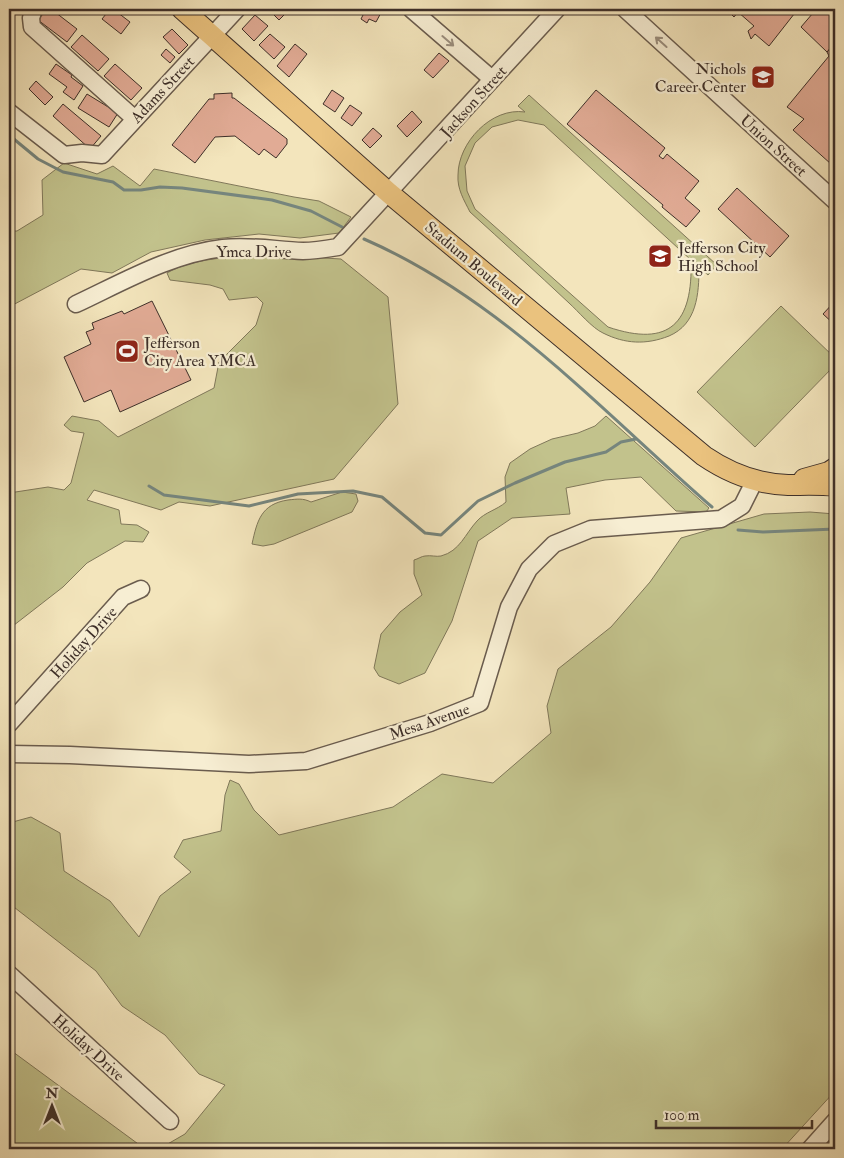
<svg xmlns="http://www.w3.org/2000/svg" width="844" height="1158" font-family="'IM FELL Double Pica',serif">
<style>
.green{fill:#c2c28c;stroke:#80785a;fill-rule:evenodd}
.lines{fill:none;stroke-linecap:round;stroke-linejoin:round}
.stream{stroke:#76857d;stroke-width:3}
.building{fill:#e1ab95;stroke:#3d2f29}
.minor-casing{stroke:#6a5c4e;stroke-width:19}
.major-casing{stroke:#3d2f29;stroke-width:22}
.minor{stroke:#f7eed3;stroke-width:16}
.major{stroke:#eac27e;stroke-width:20}
.oneway{stroke:#9a8e7e}
.labels{text-anchor:middle;stroke-width:4.5;stroke-linejoin:round;paint-order:stroke}
.poi-label{font-size:16px;fill:#3d2f29;stroke:#f7eed3;text-anchor:start}
.street-label{font-size:16px;fill:#3d2f29;stroke:#f7eed3}
</style>
<rect width="100%" height="100%" fill="#f3e5bc"/>
<filter id="stains"><feTurbulence type="fractalNoise" baseFrequency=".004" numOctaves="4"/><feColorMatrix values="0 0 0 0 .2 0 0 0 0 .09 0 0 0 0 .02 0 0 0 .5 -.17"/></filter>
<radialGradient id="worn" r=".72"><stop offset=".6" stop-color="#630" stop-opacity="0"/><stop offset="1" stop-color="#630" stop-opacity=".3"/></radialGradient>
<g class="green">
<path d="M 529,95 L 717,265 L 708,275 L 699,267 C 699,294 697,324 669,336 C 646,345 625,344 603,333 C 592,328 578,311 569,303 C 536,272 503,242 470,212 C 464,200 457,189 458,175 C 458,143 491,107 525,112 L 518,106 ZM 518,120 L 544,125 L 691,260 C 693,323 670,348 608,327 L 475,209 L 467,191 L 465,166 L 475,143 L 492,127 Z"/>
<polygon points="64,163 97,174 113,166 140,186 154,169 294,197 319,201 351,217 339,233 300,238 259,234 205,240 151,252 112,273 81,269 9,307 9,231 17,231 43,215 42,180"/>
<path d="M 257,254 L 341,259 L 388,297 L 398,404 L 334,479 L 210,506 L 179,502 L 161,510 L 94,490 L 87,500 L 119,510 L 121,524 L 137,525 L 149,532 L 143,542 L 125,541 L 87,563 L 63,587 L 9,629 L 9,493 L 48,487 L 64,490 L 71,483 L 84,433 L 71,431 L 64,425 L 72,416 L 99,421 L 118,437 L 214,388 L 219,362 L 256,325 L 263,303 L 257,297 L 229,300 L 223,289 L 210,285 L 170,280 L 167,273 C 193,258 228,258 257,254 Z"/>
<polygon points="781,306 835,358 835,365 755,447 697,392"/>
<path d="M 606,416 L 709,508 L 706,512 L 676,511 L 641,477 L 605,480 L 566,488 L 570,514 L 512,518 L 478,541 L 452,621 L 425,673 L 399,684 L 379,676 L 374,668 L 381,634 L 400,612 L 422,595 L 414,574 L 414,560 C 418,559 422,556 425,556 C 431,555 436,557 441,556 C 460,551 465,534 477,521 C 485,512 497,510 506,502 L 505,477 L 510,463 L 530,449 L 552,439 L 578,433 L 595,426 Z"/>
<path d="M 342,492 L 356,494 L 358,501 L 352,512 L 274,544 L 263,546 L 252,544 C 257,521 261,504 288,500 C 297,499 303,498 311,502 Z"/>
<polygon points="810,512 835,514 835,1091 782,1149 159,1149 185,1134 225,1085 199,1074 165,1035 122,1006 96,971 10,904 9,901 9,823 31,817 60,833 64,871 110,901 139,937 160,896 191,872 174,857 183,840 221,831 225,795 230,780 239,784 254,810 279,835 393,807 442,774 493,783 551,733 547,706 558,669 611,627 650,582 681,538 764,514"/>
<polygon points="9,1049 145,1149 65,1149 64,1144 50,1144 44,1149 9,1149"/>
</g>
<g class="lines">
<g class="stream">
<polyline points="9,135 38,159 63,172 113,182 124,190 141,190 160,187 182,188 272,200 311,211 344,228"/>
<path d="M 364,239 C 500,298 602,411 712,507"/>
<polyline points="149,486 164,495 249,506 298,494 353,491 382,497 425,533 441,535 478,501 515,483 565,462 606,452 621,442 636,439"/>
<polyline points="738,530 763,532 835,529"/>
</g>
</g>
<g class="building">
<polygon points="47,9 51,9 77,29 67,42 38,20"/>
<polygon points="110,9 113,9 130,22 121,34 102,19"/>
<polygon points="268,9 290,9 279,20"/>
<polygon points="366,9 383,9 376,22 369,19 367,23 361,19"/>
<polygon points="730,9 798,9 769,46 755,34 751,39 748,31 754,26 738,12 734,17 730,13"/>
<polygon points="812,9 835,9 835,43 827,52 801,27 813,13 810,10"/>
<polygon points="255,15 268,26 254,41 242,29"/>
<polygon points="172,29 188,45 179,54 163,37"/>
<polygon points="270,34 285,47 274,59 259,45"/>
<polygon points="82,35 109,59 98,71 71,47"/>
<polygon points="835,43 835,160 831,164 793,130 804,119 787,107 829,56 827,52"/>
<polygon points="295,44 307,54 289,77 277,66"/>
<polygon points="166,49 175,57 170,63 161,55"/>
<polygon points="439,53 449,61 433,78 424,70"/>
<polygon points="56,64 72,75 71,77 83,86 74,100 63,92 67,87 49,74"/>
<polygon points="115,64 142,88 131,100 104,76"/>
<polygon points="36,81 53,97 45,105 29,89"/>
<polygon points="332,90 344,98 335,112 323,104"/>
<polygon points="596,90 665,148 659,156 663,159 667,154 699,181 685,198 700,211 686,227 662,207 663,205 567,124"/>
<polygon points="232,93 232,98 234,98 287,139 287,144 276,158 264,149 259,155 235,136 215,137 195,163 172,145 209,99 214,99 214,94"/>
<polygon points="87,94 118,113 109,127 78,108"/>
<polygon points="63,104 101,136 90,149 53,116"/>
<polygon points="350,105 362,113 352,126 341,118"/>
<polygon points="412,111 422,122 407,137 397,126"/>
<polygon points="373,128 382,136 370,148 362,140"/>
<polygon points="737,188 789,236 770,257 718,209"/>
<polygon points="152,301 191,380 120,412 111,390 84,402 64,357 91,344 86,332 94,329 92,323 122,311 124,314"/>
<polygon points="835,301 835,325 823,314"/>
</g>
<g class="lines">
<g class="minor-casing">
<g id="minor">
<polyline points="34,9 31,18 32,27 135,119"/>
<polyline points="411,9 492,79"/>
<polyline points="625,9 835,201"/>
<polyline points="9,112 64,155 82,153 102,155 237,9"/>
<path d="M 76,304 C 123,282 171,254 223,248 C 250,245 276,250 303,251 C 314,251 326,249 338,247 L 557,9"/>
<polyline points="9,724 123,597 141,589"/>
<polyline points="9,754 70,755 249,764 306,761 430,723 480,703 509,607 529,569 554,544 591,529 721,519 742,506 755,480"/>
<polyline points="9,974 170,1121"/>
<polyline points="810,1149 835,1121"/>
</g>
</g>
<g class="major-casing">
<g id="major">
<path d="M 182,9 L 389,193 L 704,456 C 729,473 756,484 788,485 C 803,485 820,484 835,486"/>
<polyline points="804,479 829,472 835,468"/>
</g>
</g>
<use href="#minor" class="minor"/>
<use href="#major" class="major"/>
</g>
<defs><path id="oneway-shaft" d="M-6 0H5M1.5-3L5.5 0L1.5 3" fill="none" stroke-width="1.6" stroke-linecap="round" stroke-linejoin="round" transform="scale(1.25)"/></defs>
<g class="oneway">
<use href="#oneway-shaft" transform="translate(448 41) rotate(41)"/>
<use href="#oneway-shaft" transform="translate(661 42) rotate(-138)"/>
</g>
<defs>
<g id="school-square" transform="scale(1.25)"><rect x="-9" y="-9" width="18" height="18" rx="4" fill="#8f2418" stroke="#f7eed3"/><path d="M0-5L7-2L0 1L-7-2ZM-4 1L0 2.5L4 1V4Q0 6-4 4Z" fill="#fff"/></g>
<g id="stadium-square" transform="scale(1.25)"><rect x="-9" y="-9" width="18" height="18" rx="4" fill="#8f2418" stroke="#f7eed3"/><path d="M0-5a6.5 5 0 1 0 0 10a6.5 5 0 1 0 0-10ZM-3.5-1.8h7v3.6h-7Z" fill="#fff"/></g>
</defs>
<g fill-rule="evenodd">
<use href="#school-square" x="763" y="77"/>
<use href="#school-square" x="660" y="256"/>
<use href="#stadium-square" x="127" y="351"/>
</g>
<g class="labels">
<g class="poi-label">
<text x="746" y="74" text-anchor="end">Nichols<tspan x="746" dy="18">Career Center</tspan></text>
<text x="678" y="253">Jefferson City<tspan x="678" dy="18">High School</tspan></text>
<text x="144" y="348">Jefferson<tspan x="144" dy="18">City Area YMCA</tspan></text>
</g>
<g class="street-label">
<text transform="translate(162 89) rotate(-47)" y="6">Adams Street</text>
<text transform="translate(473 101) rotate(-48)" y="6">Jackson Street</text>
<text transform="translate(774 145) rotate(42)" y="6">Union Street</text>
<text x="254" y="257">Ymca Drive</text>
<text transform="translate(474 263) rotate(40)" y="6">Stadium Boulevard</text>
<text transform="translate(83 642) rotate(-48)" y="6">Holiday Drive</text>
<text transform="translate(429 721) rotate(-19)" y="6">Mesa Avenue</text>
<text transform="translate(89 1047) rotate(42)" y="6">Holiday Drive</text>
</g>
</g>
<rect width="844" height="1158" fill="none" stroke="#f3e5bc" stroke-width="30"/>
<rect x="10" y="10" width="824" height="1138" fill="none" stroke="#3d2f29" stroke-width="2.5"/>
<rect x="15" y="15" width="814" height="1128" fill="none" stroke="#3d2f29"/>
<g transform="translate(52 1106)" stroke="#f7eed3" stroke-width="4" paint-order="stroke">
<path d="M0-4L9 19L0 12L-9 19Z" fill="#3d2f29"/>
<text y="-8" font-size="14" font-weight="bold" text-anchor="middle" fill="#3d2f29">N</text>
</g>
<path d="M656 1120v8h156v-8" fill="none" stroke="#3d2f29" stroke-width="2.5"/>
<text x="664" y="1120" font-size="15" fill="#3d2f29" stroke="#f7eed3" stroke-width="4" paint-order="stroke">100 m</text>
<rect width="100%" height="100%" filter="url(#stains)"/>
<rect width="100%" height="100%" fill="url(#worn)"/>
</svg>
